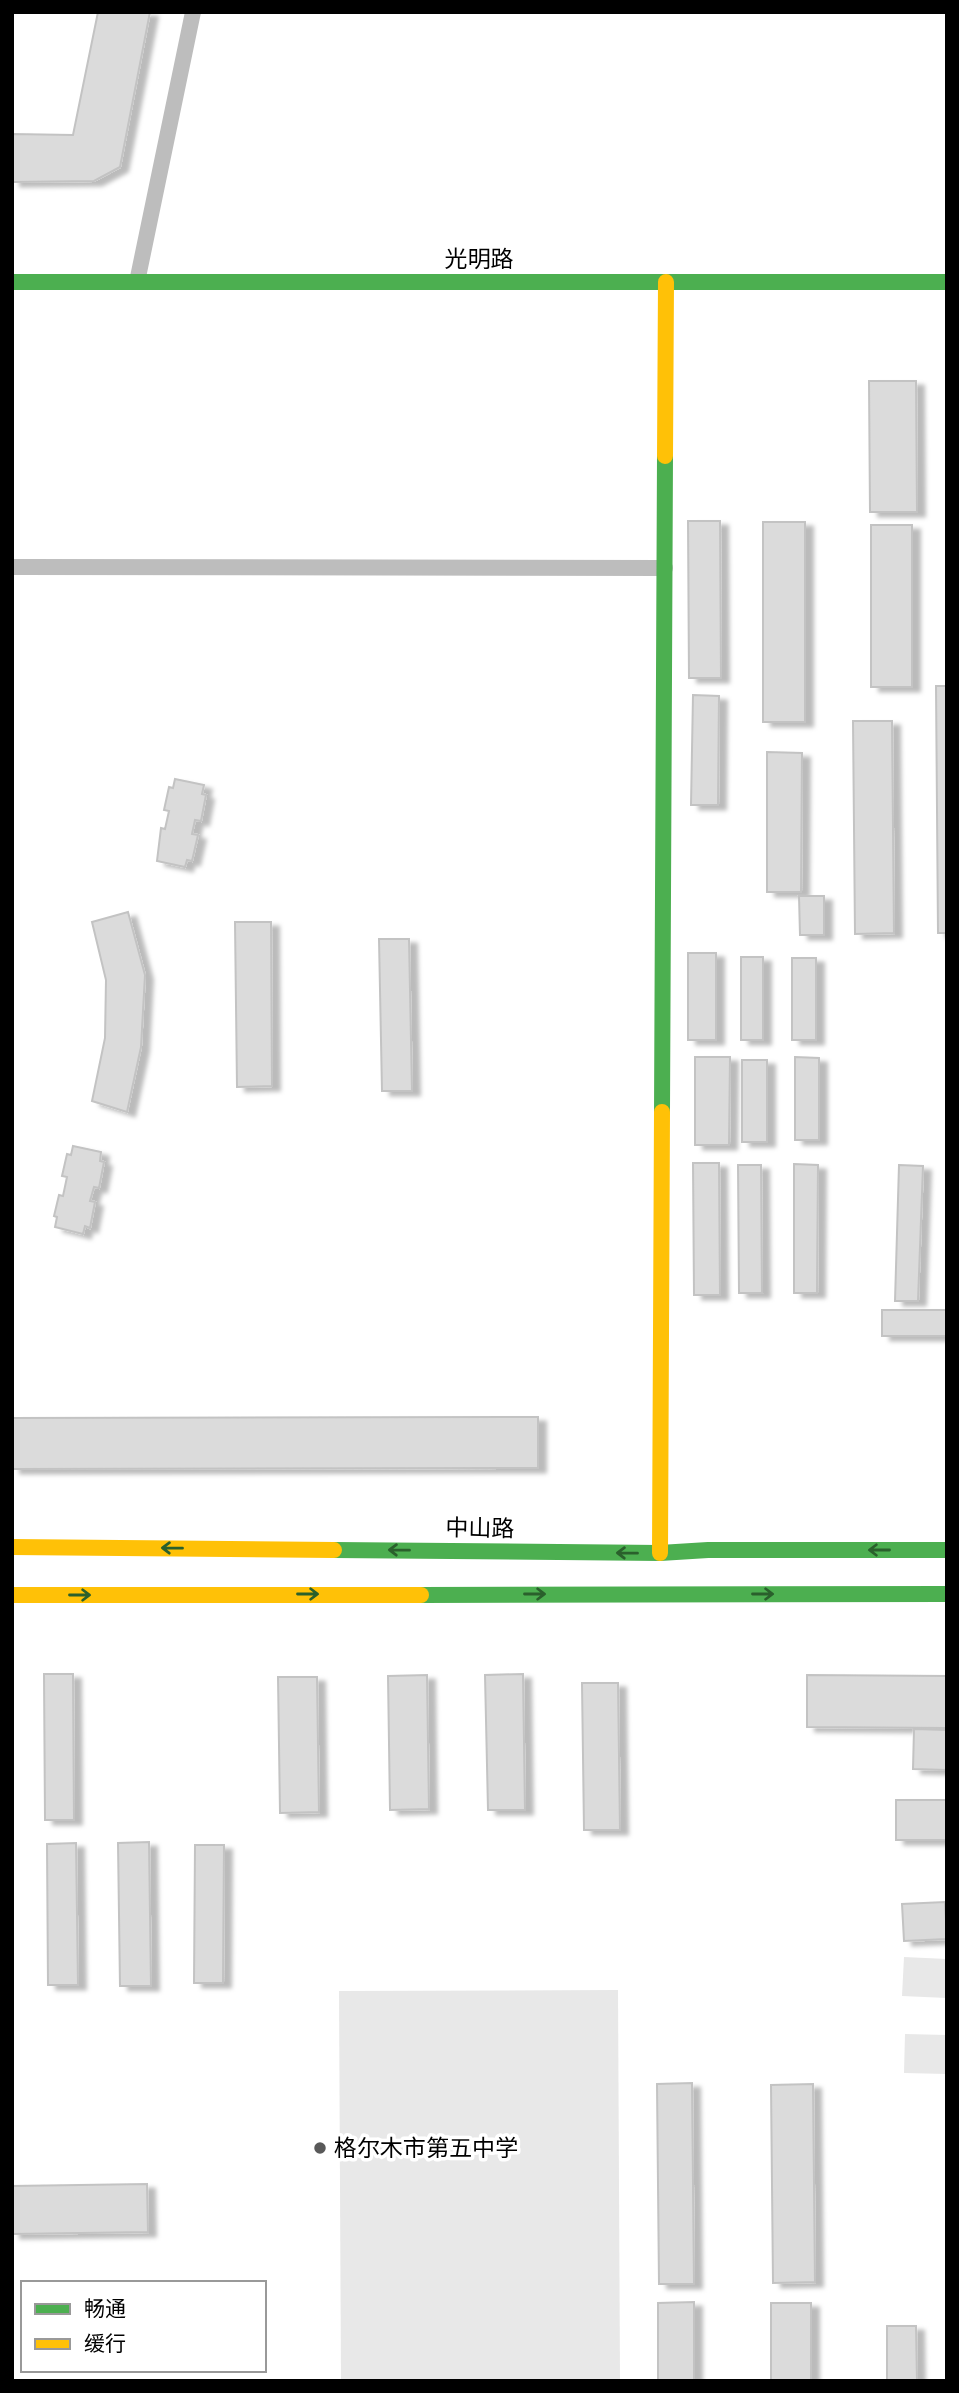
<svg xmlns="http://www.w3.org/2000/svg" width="959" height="2393" font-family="Karla,'Noto Sans SC',sans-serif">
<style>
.green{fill:#e8e8e8}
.building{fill:#dbdbdb;stroke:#c3c3c3;stroke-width:2;filter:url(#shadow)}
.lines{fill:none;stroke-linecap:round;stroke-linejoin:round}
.street{stroke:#bdbdbd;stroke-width:16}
.fast{stroke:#4caf50;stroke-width:16}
.slow{stroke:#ffc107;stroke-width:16}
.oneway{stroke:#2a602c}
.poi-dot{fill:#595959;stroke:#fff;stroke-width:2.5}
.labels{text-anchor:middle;stroke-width:7;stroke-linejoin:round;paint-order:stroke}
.street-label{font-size:23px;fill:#000;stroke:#fff}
.poi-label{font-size:23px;fill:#000;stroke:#fff;text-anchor:start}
</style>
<defs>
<filter id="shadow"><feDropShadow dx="8" dy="4.5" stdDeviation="2" flood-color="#0004"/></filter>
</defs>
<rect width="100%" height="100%" fill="#fff"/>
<g class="green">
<polygon points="904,1957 947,1959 947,1998 902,1996"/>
<polygon points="618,1990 620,2381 341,2381 339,1991"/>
<polygon points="905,2034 947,2035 947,2074 904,2073"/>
</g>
<g class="building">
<polygon points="98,12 150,12 120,167 94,181 12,182 12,134 73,135"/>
<polygon points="869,381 916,381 917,512 870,512"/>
<polygon points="688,521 720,521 721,678 689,678"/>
<rect x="763" y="522" width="42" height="200"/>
<rect x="871" y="525" width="41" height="162"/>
<polygon points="936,686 947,686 947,933 938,933"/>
<polygon points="693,695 719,696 718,805 691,805"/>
<polygon points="853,721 892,721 894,933 855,934"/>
<polygon points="767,752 802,753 801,892 767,892"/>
<polygon points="175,779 204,785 202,794 206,795 201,821 195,820 192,834 198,835 192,861 187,860 185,867 157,861 161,828 165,829 169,811 164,810 169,787 173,788"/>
<polygon points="799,896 824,896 824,935 800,935"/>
<polygon points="128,912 145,975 141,1047 127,1112 92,1101 105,1038 106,980 92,922"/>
<polygon points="235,922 271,922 272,1086 237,1087"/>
<polygon points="379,939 409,939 412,1091 382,1091"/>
<rect x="688" y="953" width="28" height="87"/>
<rect x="741" y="957" width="22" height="83"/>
<rect x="792" y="958" width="24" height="82"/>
<polygon points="695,1057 730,1057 729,1145 695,1145"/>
<polygon points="795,1057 819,1058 819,1140 795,1140"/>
<rect x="742" y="1060" width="25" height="82"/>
<polygon points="73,1146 101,1152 100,1161 104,1162 99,1188 94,1187 90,1201 95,1202 90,1228 85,1226 83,1234 55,1227 57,1217 54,1216 59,1195 63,1196 67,1177 62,1176 67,1154 71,1155"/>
<polygon points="693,1163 719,1163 720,1295 694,1295"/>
<polygon points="794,1164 818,1165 817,1293 794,1293"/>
<polygon points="738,1165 761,1165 762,1293 739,1293"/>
<polygon points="899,1165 923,1166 918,1301 895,1301"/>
<rect x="882" y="1310" width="65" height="26"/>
<polygon points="538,1417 538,1468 12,1469 12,1418"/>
<polygon points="44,1674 73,1674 74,1820 45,1820"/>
<polygon points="523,1674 525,1810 488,1810 485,1675"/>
<polygon points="427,1675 429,1809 390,1810 388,1676"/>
<polygon points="807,1675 947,1676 947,1728 807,1727"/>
<polygon points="278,1677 317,1677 319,1812 280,1813"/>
<polygon points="582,1683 618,1683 620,1830 584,1830"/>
<polygon points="914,1729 947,1730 947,1770 913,1769"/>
<rect x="896" y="1800" width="51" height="40"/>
<polygon points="149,1842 151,1986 120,1986 118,1843"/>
<polygon points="76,1843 78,1985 48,1985 47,1844"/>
<polygon points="195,1845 224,1845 223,1983 194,1983"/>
<polygon points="945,1902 947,1939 904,1941 902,1904"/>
<polygon points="692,2083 694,2284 659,2284 657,2084"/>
<polygon points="813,2084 815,2282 773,2283 771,2085"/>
<polygon points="147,2184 148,2232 12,2234 12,2186"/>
<polygon points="694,2302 694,2381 658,2381 658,2303"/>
<rect x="771" y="2303" width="40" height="78"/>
<polygon points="887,2326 916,2326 917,2381 887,2381"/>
</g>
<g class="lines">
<g class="street">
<polyline points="137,282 193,12"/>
<polyline points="12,567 665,568"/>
</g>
<g class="fast">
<polyline points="12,282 947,282"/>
<polyline points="662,1112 665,456"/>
<polyline points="334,1550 660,1553 708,1550 947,1550"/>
<polyline points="421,1595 947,1594"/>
</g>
<g class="slow">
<polyline points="665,456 666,282"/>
<polyline points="12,1547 334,1550"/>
<polyline points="660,1553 662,1112"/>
<polyline points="12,1595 421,1595"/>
</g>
</g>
<defs><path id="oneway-shaft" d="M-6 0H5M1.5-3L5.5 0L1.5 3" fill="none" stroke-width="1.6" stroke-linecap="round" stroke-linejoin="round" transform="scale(1.75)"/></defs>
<g class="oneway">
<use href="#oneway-shaft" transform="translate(172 1548) rotate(-179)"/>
<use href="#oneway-shaft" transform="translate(399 1550) rotate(-179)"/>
<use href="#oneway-shaft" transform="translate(879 1550) rotate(180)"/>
<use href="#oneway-shaft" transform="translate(627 1553) rotate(-179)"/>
<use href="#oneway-shaft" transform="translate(308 1594)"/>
<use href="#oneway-shaft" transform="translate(535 1594)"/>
<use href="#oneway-shaft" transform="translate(763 1594)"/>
<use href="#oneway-shaft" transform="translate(80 1595)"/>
</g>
<circle class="poi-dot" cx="320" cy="2148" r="7"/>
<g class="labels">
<g class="street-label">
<text x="479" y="267">光明路</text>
<text transform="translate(480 1528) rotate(1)" y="8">中山路</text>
</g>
<g class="poi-label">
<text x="334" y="2156">格尔木市第五中学</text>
</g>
</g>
<rect width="959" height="2393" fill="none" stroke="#000000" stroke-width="28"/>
<rect x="21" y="2281" width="245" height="91" fill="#ffffff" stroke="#999999" stroke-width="2"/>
<rect x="35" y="2304" width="35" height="10" fill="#4caf50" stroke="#999999" stroke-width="2"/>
<text x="84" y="2316" font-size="21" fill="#000000">畅通</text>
<rect x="35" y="2339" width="35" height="10" fill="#ffc107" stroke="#999999" stroke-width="2"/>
<text x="84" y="2351" font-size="21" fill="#000000">缓行</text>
</svg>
